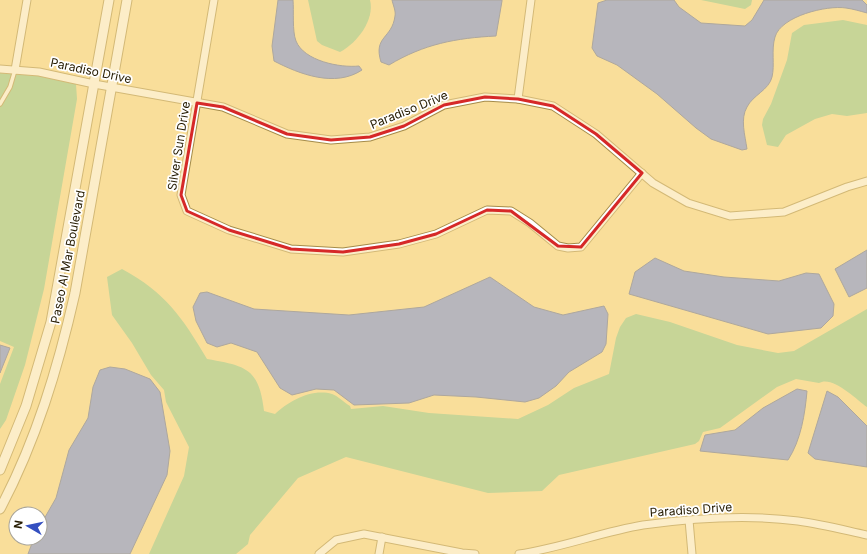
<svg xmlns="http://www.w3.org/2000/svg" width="867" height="554" font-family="Inter,sans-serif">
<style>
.green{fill:#89c993}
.water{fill:#6685e4;stroke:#5265a0}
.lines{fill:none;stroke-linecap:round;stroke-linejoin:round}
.service-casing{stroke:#a58c4a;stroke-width:5.5}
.minor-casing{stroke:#a58c4a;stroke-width:9}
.secondary-casing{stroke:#a58c4a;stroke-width:11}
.service{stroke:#fff;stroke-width:3.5}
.minor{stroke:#fff;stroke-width:7}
.secondary{stroke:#fff;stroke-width:9}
.marked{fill:none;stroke:#d62828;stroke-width:3;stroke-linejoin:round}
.labels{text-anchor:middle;stroke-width:3.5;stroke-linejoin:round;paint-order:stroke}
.street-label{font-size:12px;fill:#251b01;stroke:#fff}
</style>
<rect width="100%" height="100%" fill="#f9de9a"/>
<g class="green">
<path d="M 308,0 L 370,0 C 375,20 357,43 340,52 L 322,45 L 317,41 Z"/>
<polygon points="701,0 752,0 751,5 745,9"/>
<polygon points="843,20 867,25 867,113 847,116 832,114 815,119 786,135 778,147 767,145 762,125 763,119 771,104 787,60 792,33 804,25"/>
<polygon points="0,73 39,76 76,84 77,99 44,289 25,365 6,420 0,429 0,384 14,347 0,341"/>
<path d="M 122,269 C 166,293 182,317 207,359 C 246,366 259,368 264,411 L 275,414 C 289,401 312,388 332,394 C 338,396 345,403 350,406 L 351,409 L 383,406 L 429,413 L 518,419 L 548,405 L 574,388 L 609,374 L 616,338 L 620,327 L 626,318 L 636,314 L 670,322 L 737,345 L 778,353 L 794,351 L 867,309 L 867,407 C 856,399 832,375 819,383 L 796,379 L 777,387 L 720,428 L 703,432 L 699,441 L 695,444 L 559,475 L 542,491 L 488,493 L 346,457 L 298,478 L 250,535 L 248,544 L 236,554 L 149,554 L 184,476 L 189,447 L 166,402 L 164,390 L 151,375 L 132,343 L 112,315 L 107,277 Z"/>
</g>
<g class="water">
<path d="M 278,0 L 293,0 C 294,11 292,31 296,41 C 304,61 340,68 359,66 L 362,70 C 335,88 299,74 274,61 L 272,46 Z"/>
<path d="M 392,0 L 502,0 L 502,1 L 496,36 C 456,38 424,44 389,65 L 381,62 C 373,36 392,39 395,16 C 396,11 393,5 392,0 Z"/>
<path d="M 607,0 L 674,0 L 679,7 L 701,23 L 745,26 L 752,20 L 764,0 L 862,0 L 867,5 L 867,13 C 860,11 853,9 846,8 C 827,5 781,16 775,37 C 771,50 775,65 772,77 C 769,90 753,95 747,107 C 740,119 745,135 747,149 L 742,150 L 711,139 L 696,128 L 657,94 L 617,65 L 597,56 L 592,48 L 598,3 Z"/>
<polygon points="867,250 867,288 849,297 835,269"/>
<polygon points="655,258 684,271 724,277 779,281 806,273 819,274 834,304 833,316 821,328 768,334 629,294 635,272"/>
<polygon points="490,277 534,307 563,315 604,306 608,314 606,344 602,352 569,372 556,386 539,398 525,402 476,397 434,395 409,403 354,405 334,390 316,389 292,395 280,388 257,352 231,343 217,347 207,343 196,321 193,307 200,293 207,292 254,309 349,315 424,307"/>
<polygon points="0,345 10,348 0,373"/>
<polygon points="110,367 125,369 150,379 160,392 170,451 167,475 130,554 28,554 34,538 40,538 40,526 56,498 69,450 88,418 93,387 100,370"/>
<path d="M 797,389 L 807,391 C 805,414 801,440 788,460 L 700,451 L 705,435 L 735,430 L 763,408 Z"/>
<polygon points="827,391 838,397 867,426 867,467 815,459 808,453"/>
</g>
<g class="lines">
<g class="service-casing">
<polyline id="service" points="0,104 10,87 15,70"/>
</g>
<g class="minor-casing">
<g id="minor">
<polyline points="214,0 181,195 187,211 229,230 291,249 343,252 399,244 436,234 487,210 511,211 530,223 558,246 568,248 581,247 642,173"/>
<polyline points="0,69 39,72 94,84 223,107 287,134 331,140 370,137 404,126 444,105 485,97 518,99 553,106 596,134 653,183 688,203 730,216 784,212 847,187 867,181"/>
<polyline points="15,70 27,0"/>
<polyline points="518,99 531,0"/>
<polyline points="689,520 692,554"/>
<polyline points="319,554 336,540 364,534 462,553 475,554"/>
<polyline points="379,554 382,537"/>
<path d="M 519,554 C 561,548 601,532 643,525 C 694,518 747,514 798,521 C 821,524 844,530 867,535"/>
</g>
</g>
<g class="secondary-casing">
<g id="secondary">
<polyline points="0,470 26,406 51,322 109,0"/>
<path d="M 0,509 C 36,441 58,368 75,293 L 127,0"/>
</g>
</g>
<use href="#service" class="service"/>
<use href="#minor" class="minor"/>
<use href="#secondary" class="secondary"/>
</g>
<path d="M0 0H867V554H0ZM 485,97 L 518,99 L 553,106 L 596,134 L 642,173 L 581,247 L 558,246 L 511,211 L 487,210 L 436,234 L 399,244 L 343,252 L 291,249 L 229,230 L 187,211 L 181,195 L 197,103 L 223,107 L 287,134 L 331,140 L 370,137 L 404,126 L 444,105 Z" fill="#f9de9a" fill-opacity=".55" fill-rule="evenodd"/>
<path class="marked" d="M 485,97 L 518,99 L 553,106 L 596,134 L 642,173 L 581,247 L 558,246 L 511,211 L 487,210 L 436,234 L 399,244 L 343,252 L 291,249 L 229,230 L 187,211 L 181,195 L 197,103 L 223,107 L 287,134 L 331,140 L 370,137 L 404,126 L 444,105 Z"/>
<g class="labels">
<g class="street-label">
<text transform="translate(91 71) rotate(12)" y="4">Paradiso Drive</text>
<text transform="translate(409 110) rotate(-22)" y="4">Paradiso Drive</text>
<text transform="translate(179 146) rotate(-81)" y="4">Silver Sun Drive</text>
<text transform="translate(68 257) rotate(-79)" y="4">Paseo Al Mar Boulevard</text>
<text transform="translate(691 510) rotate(-4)" y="4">Paradiso Drive</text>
</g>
</g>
<g transform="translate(28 526) rotate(279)"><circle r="19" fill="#ffffff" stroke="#a8a499"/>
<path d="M0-3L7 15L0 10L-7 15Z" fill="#344fc0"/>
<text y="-6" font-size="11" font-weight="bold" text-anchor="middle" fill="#251b01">N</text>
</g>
</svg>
